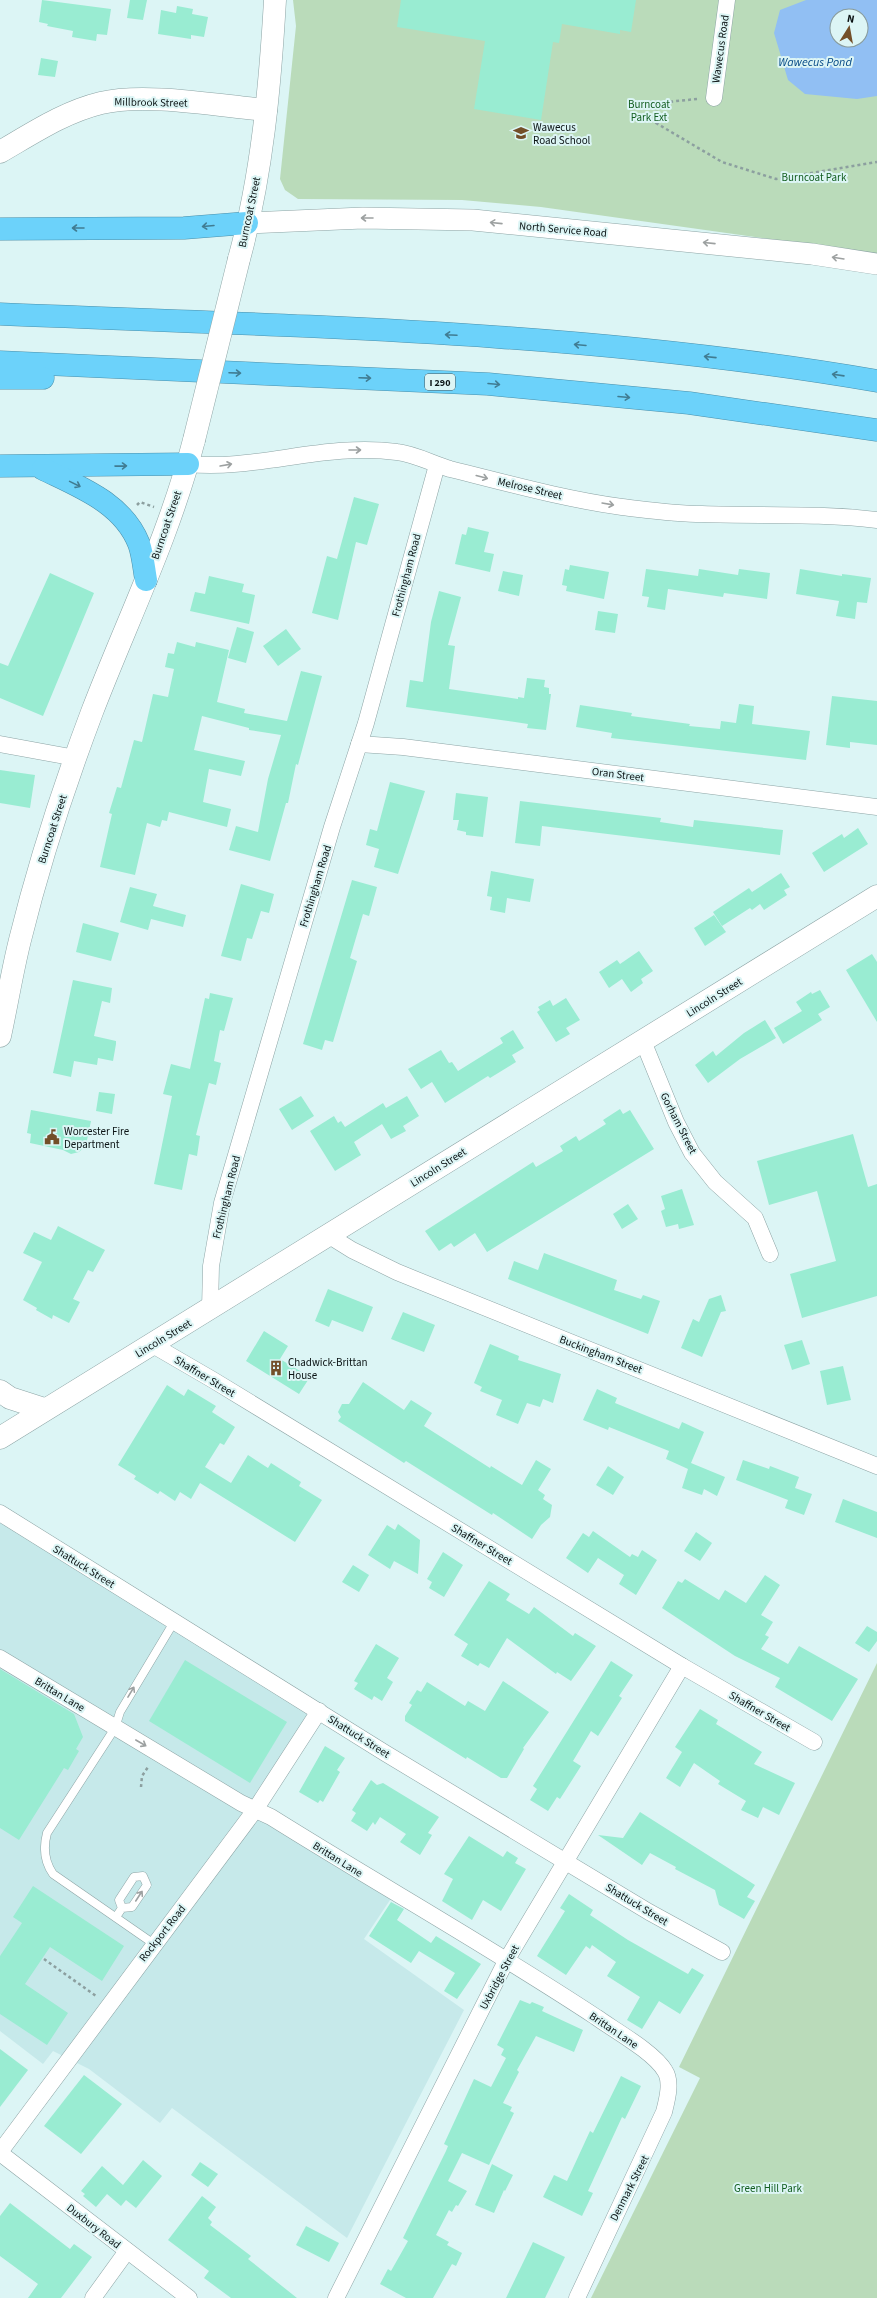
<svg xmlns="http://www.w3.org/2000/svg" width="877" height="2298" font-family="'Source Sans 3',sans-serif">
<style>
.built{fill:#c6e9ea}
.green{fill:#badbba;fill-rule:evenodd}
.water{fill:#91bff3;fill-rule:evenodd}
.building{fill:#99ecd2}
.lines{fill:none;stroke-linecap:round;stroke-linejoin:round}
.service-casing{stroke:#8da4a5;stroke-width:9}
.minor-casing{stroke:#8da4a5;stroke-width:17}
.tertiary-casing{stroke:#8da4a5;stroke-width:22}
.secondary-casing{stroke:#8da4a5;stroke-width:23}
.motorway-casing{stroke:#4a8faa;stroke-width:23}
.path{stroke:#8c9f9f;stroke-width:2.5;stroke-dasharray:3 3;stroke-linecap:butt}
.service{stroke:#fff;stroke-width:8}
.minor{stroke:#fff;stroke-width:16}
.tertiary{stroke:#fff;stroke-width:21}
.secondary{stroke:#fff;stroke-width:22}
.motorway{stroke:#6cd2fa;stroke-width:22}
.secondary-bridge-casing{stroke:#8da4a5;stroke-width:23;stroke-linecap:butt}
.secondary-bridge{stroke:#fff;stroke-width:22}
.oneway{stroke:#9da1a1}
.oneway2{stroke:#407c92}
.labels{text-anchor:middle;stroke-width:4;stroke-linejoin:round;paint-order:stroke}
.shield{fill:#dcf5f5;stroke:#4a5758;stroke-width:1}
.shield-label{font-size:10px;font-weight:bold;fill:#0b1314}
.street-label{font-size:11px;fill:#0b1314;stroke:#dcf5f5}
.park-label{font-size:11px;fill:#135e20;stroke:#dcf5f5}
.poi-label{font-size:11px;fill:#0b1314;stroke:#dcf5f5;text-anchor:start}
.water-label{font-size:12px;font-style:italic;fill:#054986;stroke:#dcf5f5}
</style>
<rect width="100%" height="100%" fill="#dcf5f5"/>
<polygon class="built" points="0,1513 319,1711 255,1810 394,1894 364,1939 464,2010 347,2238 172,2108 160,2123 89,2069 53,2051 43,2064 0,2031"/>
<g class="green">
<path d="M 293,0 L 877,0 L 877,254 L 541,207 L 462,200 L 298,199 L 285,190 L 280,179 L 296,26 ZM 837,16 L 861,16 L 861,40 L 837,40 Z"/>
<polygon points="877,1663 877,2298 591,2298 700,2078 679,2067"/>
</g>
<path class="water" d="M 806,0 L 877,0 L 877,96 L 857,99 L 805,94 L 788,80 L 774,33 L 780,10 ZM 837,16 L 861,16 L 861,40 L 837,40 Z"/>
<g class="building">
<polygon points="42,0 111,9 107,35 97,34 96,41 72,37 73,31 47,26 48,24 39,22"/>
<polygon points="130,0 147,0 143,20 127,18"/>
<polygon points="401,0 636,0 631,32 620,30 620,34 562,24 559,43 553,42 541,120 474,109 485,41 397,27"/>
<polygon points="177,6 193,9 192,14 208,17 204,37 191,35 191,39 158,34 161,10 176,13"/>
<polygon points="41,58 58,61 55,77 38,75"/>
<polygon points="354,497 379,504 367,545 356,542 338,620 312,613 327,556 337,559"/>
<polygon points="468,527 489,532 484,552 494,554 490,572 455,564 462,534 466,535"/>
<polygon points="570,565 609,572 604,599 566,591 567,586 562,585 565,569 569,570"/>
<polygon points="646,569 698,576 699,569 738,575 739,569 770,573 767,599 724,593 723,597 668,589 665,610 647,607 649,597 642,596"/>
<polygon points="800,569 842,576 842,574 850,575 871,578 867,603 857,602 855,619 836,616 839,601 796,594"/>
<polygon points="503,571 523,575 519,596 498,591"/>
<polygon points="50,573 94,593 43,716 0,698 0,663 8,666"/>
<polygon points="209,576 244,584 242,592 255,595 249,624 190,611 195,592 205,594"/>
<polygon points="439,591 461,597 448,645 455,646 449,689 518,699 518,697 524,698 527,678 545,680 544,687 549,688 549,694 551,694 546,730 527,728 528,724 515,722 406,707 410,680 423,682 431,622"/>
<polygon points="598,611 618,614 615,633 595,630"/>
<polygon points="237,627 254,632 246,663 228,658"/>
<polygon points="286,629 301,649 278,666 263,646"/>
<polygon points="177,642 195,647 196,642 229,650 217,702 245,709 244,713 287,721 301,671 322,676 298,765 296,764 288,803 286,803 270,861 229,850 236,826 258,832 268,779 281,735 249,730 249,728 202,716 194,750 245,761 241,776 209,769 203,802 231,809 227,827 169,812 167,821 162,820 160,827 147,823 135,875 100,867 112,814 109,813 117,787 121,788 134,740 142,742 153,694 168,697 174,669 165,667 168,653 174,654"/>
<polygon points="832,696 877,701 877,745 850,742 850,748 826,745"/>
<polygon points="739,704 754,706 752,724 810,731 806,760 611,738 612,733 576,727 580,705 632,713 631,716 690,724 689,726 720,729 721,721 736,723"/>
<polygon points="0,770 35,775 30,808 0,803"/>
<polygon points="390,782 425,791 398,874 374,867 379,849 366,845 370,829 377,831"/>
<polygon points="456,793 488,797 483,837 466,835 466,832 457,830 459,820 453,820"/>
<polygon points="520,801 661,818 660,822 693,827 694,820 783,830 780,855 542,826 540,846 515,843"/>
<polygon points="858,828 868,844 824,872 812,853 842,834 844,838"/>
<polygon points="491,871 534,879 530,902 507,898 505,913 490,910 492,897 487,896"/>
<polygon points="781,873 790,887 784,890 787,895 764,910 760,904 752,910 750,908 722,926 713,912 749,888 752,892"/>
<polygon points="352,880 377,887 369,916 363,914 350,958 357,961 333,1042 325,1040 322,1050 303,1044"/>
<polygon points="241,884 274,894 269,913 261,911 252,939 247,938 241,961 221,956"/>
<polygon points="130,887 157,894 153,906 186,915 183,927 151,919 148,930 120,922"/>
<polygon points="714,915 726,932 705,946 694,928"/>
<polygon points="83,923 119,933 111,961 76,952"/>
<polygon points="639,951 653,971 641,979 643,983 631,992 622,979 609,988 599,972 617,960 620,964"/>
<polygon points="872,954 877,962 877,1022 846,970"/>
<polygon points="73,980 112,988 110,1003 102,1001 94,1036 116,1041 116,1044 113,1061 98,1058 97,1065 74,1061 71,1077 53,1073"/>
<polygon points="820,990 830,1007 818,1014 822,1020 783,1044 774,1028 802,1011 796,1002 811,992 812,994"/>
<polygon points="210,993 233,998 224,1031 220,1030 214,1061 221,1063 216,1085 209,1083 196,1135 200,1136 197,1156 189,1154 182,1190 154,1184 172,1096 163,1094 171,1064 190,1069 205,998 209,999"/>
<polygon points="566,998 580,1020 566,1028 570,1034 556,1042 537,1012 540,1010 538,1007 550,1000 553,1006"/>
<polygon points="765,1020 776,1038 740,1059 708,1083 695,1065 713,1051 716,1056 744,1033"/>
<polygon points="513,1030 524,1048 512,1055 516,1062 490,1078 488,1076 445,1103 432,1082 421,1089 408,1069 441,1050 449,1063 452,1062 458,1071 503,1043 500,1038"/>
<polygon points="99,1092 115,1094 112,1114 96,1111"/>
<polygon points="301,1096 314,1116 292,1130 279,1109"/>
<polygon points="407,1096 419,1116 403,1126 406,1131 391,1139 382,1124 354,1142 361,1155 335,1171 310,1131 334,1116 338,1123 341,1121 345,1127 383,1103 386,1108"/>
<polygon points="620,1109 623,1114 630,1110 654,1149 487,1252 475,1233 454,1247 451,1243 439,1251 425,1231 533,1162 536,1167 563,1151 560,1146 576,1136 579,1141 606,1124 603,1120"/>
<polygon points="31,1110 91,1121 86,1145 79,1152 71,1154 63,1150 30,1143 31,1134 27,1133"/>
<polygon points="853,1134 868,1187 877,1184 877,1296 802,1318 790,1274 836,1261 817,1191 769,1205 757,1161"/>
<polygon points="682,1189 694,1225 679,1229 678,1224 666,1227 661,1211 665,1209 661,1196"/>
<polygon points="628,1204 638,1219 622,1229 613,1214"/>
<polygon points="58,1226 105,1250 93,1272 88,1270 73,1299 80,1302 69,1323 53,1315 52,1319 36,1310 37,1308 23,1300 42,1262 23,1253 34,1232 51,1240"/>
<polygon points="544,1253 617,1280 614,1290 641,1299 643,1295 660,1301 648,1334 508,1279 514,1261 538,1270"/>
<polygon points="328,1289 373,1307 363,1332 332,1320 329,1327 315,1321"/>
<polygon points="721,1295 726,1311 721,1312 702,1357 681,1348 693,1319 699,1322 709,1299"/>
<polygon points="403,1312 435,1325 424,1352 391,1339"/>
<polygon points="264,1331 288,1346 280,1359 310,1377 299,1394 246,1361"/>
<polygon points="802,1340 810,1364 792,1370 784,1345"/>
<polygon points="490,1344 519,1356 518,1360 561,1374 553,1403 543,1399 540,1407 527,1403 518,1424 496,1415 502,1400 480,1391 482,1387 474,1383"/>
<polygon points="843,1366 851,1400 827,1405 820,1371"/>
<polygon points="363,1382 404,1410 411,1400 432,1413 424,1426 490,1468 491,1466 522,1485 536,1460 551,1469 538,1490 545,1495 543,1499 552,1505 550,1517 541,1525 532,1539 493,1513 492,1515 406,1461 404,1463 338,1421 341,1417 338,1412 342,1404 349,1404"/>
<polygon points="167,1385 184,1396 188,1389 216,1406 212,1412 235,1427 224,1445 220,1443 205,1467 231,1483 248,1455 268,1468 271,1463 301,1482 299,1486 322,1500 295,1542 200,1483 191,1499 180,1492 175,1501 160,1491 158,1494 134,1479 136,1476 118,1465"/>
<polygon points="597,1389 617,1398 615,1403 679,1429 682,1422 704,1432 691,1463 725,1477 717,1496 704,1489 702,1495 682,1488 688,1469 666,1459 669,1451 609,1427 608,1430 583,1420"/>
<polygon points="743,1460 769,1469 770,1466 799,1477 795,1488 812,1494 804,1515 785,1508 788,1500 736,1480"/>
<polygon points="608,1466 624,1477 613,1495 596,1485"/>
<polygon points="843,1499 877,1512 877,1538 835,1522"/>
<polygon points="398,1524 420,1540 418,1574 394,1561 390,1569 368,1555 387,1525 395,1530"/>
<polygon points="593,1531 630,1557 632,1554 638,1557 642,1550 657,1560 636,1595 619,1584 624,1575 598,1558 588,1573 566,1558 583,1533 589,1537"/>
<polygon points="696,1532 712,1543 700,1561 684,1551"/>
<polygon points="443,1552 463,1565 444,1597 429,1588 432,1582 427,1579"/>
<polygon points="353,1565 369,1575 359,1592 342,1582"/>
<polygon points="765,1575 780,1585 761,1615 773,1622 765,1635 769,1637 761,1649 788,1664 799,1646 858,1679 832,1721 775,1687 780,1678 735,1656 662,1608 678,1581 682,1583 685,1579 719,1600 725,1590 746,1603"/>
<polygon points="489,1581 510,1594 506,1600 529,1614 534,1607 573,1636 575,1633 596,1646 571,1681 557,1672 556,1674 507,1638 489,1668 480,1663 478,1666 461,1656 468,1644 454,1635"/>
<polygon points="867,1626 877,1632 877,1641 869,1652 855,1643"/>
<polygon points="376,1644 399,1658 387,1678 393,1682 382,1701 374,1696 372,1700 354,1689 358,1683 354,1681"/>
<polygon points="185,1660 287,1722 250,1783 149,1721"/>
<polygon points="611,1661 633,1675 619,1696 622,1698 598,1736 591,1731 573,1761 581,1766 560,1799 557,1797 548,1811 530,1800 537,1789 533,1786"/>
<polygon points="0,1669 74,1714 83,1737 76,1749 79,1751 68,1770 64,1768 19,1840 0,1828"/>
<polygon points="503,1681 549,1712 523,1748 524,1749 507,1778 501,1778 467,1757 466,1759 405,1721 405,1716 412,1705 409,1703 417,1690 421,1692 427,1682 465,1706 468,1701 485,1711"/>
<polygon points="700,1709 718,1720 716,1724 762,1752 754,1764 795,1783 779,1815 763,1807 758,1818 741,1810 746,1801 718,1784 720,1781 694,1763 680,1787 666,1778 682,1752 675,1747"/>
<polygon points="325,1746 345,1758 337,1770 340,1772 323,1802 320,1800 318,1803 299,1792"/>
<polygon points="371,1780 377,1785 383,1783 439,1817 428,1833 432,1835 420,1855 400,1842 406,1834 380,1817 375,1825 373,1822 367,1831 351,1821 356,1813 352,1810"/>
<polygon points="640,1812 755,1885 747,1897 755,1901 744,1919 719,1905 715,1890 675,1869 676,1867 650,1853 642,1865 598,1835 623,1838"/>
<polygon points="469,1836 503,1857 507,1851 518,1858 515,1863 526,1869 501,1911 483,1900 472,1920 442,1901 453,1879 444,1874"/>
<polygon points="33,1886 124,1946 102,1981 50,1947 25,1984 68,2013 47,2045 0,2014 0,1956 22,1923 13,1917"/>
<polygon points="569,1894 593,1910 590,1915 628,1940 688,1974 692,1968 704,1975 680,2014 659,2001 642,2029 627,2020 640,1997 607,1976 616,1962 592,1945 590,1949 586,1946 566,1975 537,1956 565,1911 560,1908"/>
<polygon points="391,1902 404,1909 397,1920 431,1943 436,1936 481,1964 457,1999 444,1991 455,1973 419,1951 411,1963 369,1936"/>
<polygon points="520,2000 530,2004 532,2002 544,2007 542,2011 583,2030 574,2052 536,2036 517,2070 519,2072 503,2103 512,2107 510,2111 514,2113 489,2165 462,2153 448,2181 467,2191 458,2206 456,2205 452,2212 449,2210 436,2235 449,2242 447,2245 462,2253 456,2266 452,2264 433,2298 406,2298 380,2284 388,2269 391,2271 408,2241 403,2238 446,2151 448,2146 444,2144 474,2079 491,2087 506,2058 501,2055 504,2049 497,2045"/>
<polygon points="0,2049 28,2070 0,2107"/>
<polygon points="84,2075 122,2104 81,2154 44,2126"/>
<polygon points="621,2076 641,2086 625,2119 622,2117 588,2191 593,2193 582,2216 543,2197 554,2175 567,2181 590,2131 593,2133"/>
<polygon points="143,2160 162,2176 136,2208 126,2200 121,2206 107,2194 96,2207 83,2196 85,2194 81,2191 102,2166 123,2185"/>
<polygon points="200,2162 218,2174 208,2187 191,2175"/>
<polygon points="492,2164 513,2175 505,2191 504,2190 494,2213 475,2205"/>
<polygon points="202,2196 216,2207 208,2218 212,2222 210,2225 251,2256 248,2259 297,2298 231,2298 204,2278 209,2271 168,2240"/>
<polygon points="10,2203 70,2249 74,2244 92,2257 61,2298 28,2298 38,2284 0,2256 0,2216"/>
<polygon points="306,2226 339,2243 329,2262 296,2245"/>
<polygon points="533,2242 565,2257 545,2298 506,2298"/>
</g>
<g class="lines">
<g class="service-casing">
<g id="service">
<polyline points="116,1917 122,1908 132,1907 147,1885 143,1876 134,1877 119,1900 122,1908"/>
<path d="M 154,1944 L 53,1874 C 44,1861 43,1848 47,1833 L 115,1728 L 120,1712 L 174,1622"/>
</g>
</g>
<g class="minor-casing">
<g id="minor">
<polyline points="714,98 727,0"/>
<path d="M 188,464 C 256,471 326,442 397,452 C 415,454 433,464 450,469 C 507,483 563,499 622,507 C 648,510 675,514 702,514 C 761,516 819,513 877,520"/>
<polyline points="0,744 76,758"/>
<polyline points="359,744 403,747 877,807"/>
<polyline points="643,1041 676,1122 692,1153 715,1182 755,1218 770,1254"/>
<polyline points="328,1235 352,1250 397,1272 877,1466"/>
<polyline points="210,1309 211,1266 222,1203 332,827 366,723 437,465"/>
<polyline points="151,1344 213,1380 682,1666 814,1742"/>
<polyline points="0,1513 385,1753 649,1912 722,1952"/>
<path d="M 0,1658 L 241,1803 L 271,1817 C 378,1884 490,1947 596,2017 C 614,2030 654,2052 665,2071 C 672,2082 667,2100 664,2112 L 577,2298"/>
<polyline points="0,2152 255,1810 319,1711"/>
<polyline points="0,2153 189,2298"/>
<polyline points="93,2298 127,2251"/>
<polyline points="336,2298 506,1961 682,1666"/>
</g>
</g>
<g class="tertiary-casing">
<polyline id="tertiary" points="247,223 363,218 473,220 812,254 877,264"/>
</g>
<g class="secondary-casing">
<g id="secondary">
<path d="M 0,152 C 33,133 64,112 101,103 C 145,92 220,106 266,110"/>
<path d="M 239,259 C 262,175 270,87 275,0"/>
<path d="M 0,1036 C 7,1004 12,972 20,940 C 39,863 64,786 92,712 C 127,621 170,534 194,440"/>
<polyline points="0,1391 10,1398 44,1409"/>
<polyline points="0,1438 877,896"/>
</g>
</g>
<g class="motorway-casing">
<g id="motorway">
<polyline points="0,229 184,228 247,223"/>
<path d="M 0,314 C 292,326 588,331 877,381"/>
<polyline points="0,362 488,384 689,403 877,430"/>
<polyline points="0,378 43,378"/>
<polyline points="0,466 188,464"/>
<path d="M 43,469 C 80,487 123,503 139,544 C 143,555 144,569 146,580"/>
</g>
</g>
<g class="path">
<polyline points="697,99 657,103 656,123 722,162 776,179 877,162"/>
<polyline points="137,505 140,502 154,507"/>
<polyline points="141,1787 142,1776 148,1767"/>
<polyline points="44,1959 96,1996"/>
</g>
<use href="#service" class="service"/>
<use href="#minor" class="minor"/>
<use href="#tertiary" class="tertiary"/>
<use href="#secondary" class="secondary"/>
<use href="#motorway" class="motorway"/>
<g class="secondary-bridge-casing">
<polyline id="secondary-bridge" points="194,440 239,259"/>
</g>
<use href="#secondary-bridge" class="secondary-bridge"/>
</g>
<defs><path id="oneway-shaft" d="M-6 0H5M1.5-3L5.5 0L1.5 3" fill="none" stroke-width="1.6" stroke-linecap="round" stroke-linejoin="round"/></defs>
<g class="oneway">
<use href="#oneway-shaft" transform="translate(367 218) rotate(-180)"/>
<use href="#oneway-shaft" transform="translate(496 223) rotate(-174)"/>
<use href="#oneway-shaft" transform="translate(709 243) rotate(-174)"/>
<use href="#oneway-shaft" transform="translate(838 258) rotate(-171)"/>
<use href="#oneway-shaft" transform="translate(355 450)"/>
<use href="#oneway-shaft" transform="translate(226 465) rotate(-10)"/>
<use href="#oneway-shaft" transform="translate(482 477) rotate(15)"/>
<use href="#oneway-shaft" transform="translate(608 504) rotate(10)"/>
<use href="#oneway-shaft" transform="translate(131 1692) rotate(-59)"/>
<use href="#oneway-shaft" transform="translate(141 1743) rotate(30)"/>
<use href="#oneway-shaft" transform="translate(139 1896) rotate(-57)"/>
</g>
<g class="oneway2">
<use href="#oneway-shaft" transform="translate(208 226) rotate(175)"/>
<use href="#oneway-shaft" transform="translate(78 228) rotate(180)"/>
<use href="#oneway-shaft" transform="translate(451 335) rotate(-177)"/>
<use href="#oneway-shaft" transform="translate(580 345) rotate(-175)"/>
<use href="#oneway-shaft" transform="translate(710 357) rotate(-174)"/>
<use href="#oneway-shaft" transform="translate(235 373) rotate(2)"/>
<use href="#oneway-shaft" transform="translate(838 375) rotate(-172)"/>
<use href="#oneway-shaft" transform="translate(365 378) rotate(2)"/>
<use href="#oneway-shaft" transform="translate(494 384) rotate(5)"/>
<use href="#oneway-shaft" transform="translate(624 397) rotate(5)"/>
<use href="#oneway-shaft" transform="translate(121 466) rotate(-1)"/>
<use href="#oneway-shaft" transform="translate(75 484) rotate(26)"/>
</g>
<defs>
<g id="school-bare" transform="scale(1.2)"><path d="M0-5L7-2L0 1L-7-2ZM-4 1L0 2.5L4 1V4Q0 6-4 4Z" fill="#734f29" stroke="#dcf5f5" stroke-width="2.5" paint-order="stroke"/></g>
<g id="civic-bare" transform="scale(1.2)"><path d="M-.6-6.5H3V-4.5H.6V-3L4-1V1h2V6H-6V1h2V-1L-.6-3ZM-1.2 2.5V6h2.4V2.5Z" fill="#734f29" stroke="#dcf5f5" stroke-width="2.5" paint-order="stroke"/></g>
<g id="building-bare" transform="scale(1.2)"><path d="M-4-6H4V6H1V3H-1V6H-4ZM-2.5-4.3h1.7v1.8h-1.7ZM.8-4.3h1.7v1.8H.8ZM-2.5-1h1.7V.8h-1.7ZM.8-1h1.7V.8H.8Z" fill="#734f29" stroke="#dcf5f5" stroke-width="2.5" paint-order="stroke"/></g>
</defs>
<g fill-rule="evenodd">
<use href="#school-bare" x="521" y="133"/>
<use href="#civic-bare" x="52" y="1137"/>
<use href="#building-bare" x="276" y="1368"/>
</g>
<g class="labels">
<rect class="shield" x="425" y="374" width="30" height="16" rx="3"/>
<g class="shield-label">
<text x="440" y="386">I 290</text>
</g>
<g class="street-label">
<text transform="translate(720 49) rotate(-82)" y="4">Wawecus Road</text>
<text transform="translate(151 102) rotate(1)" y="4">Millbrook Street</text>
<text transform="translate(249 212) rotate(-78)" y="4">Burncoat Street</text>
<text transform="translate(563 229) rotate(5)" y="4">North Service Road</text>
<text transform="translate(530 488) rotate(13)" y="4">Melrose Street</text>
<text transform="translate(166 525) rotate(-71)" y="4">Burncoat Street</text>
<text transform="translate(406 575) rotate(-75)" y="4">Frothingham Road</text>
<text transform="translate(618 774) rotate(7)" y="4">Oran Street</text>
<text transform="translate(52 829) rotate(-72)" y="4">Burncoat Street</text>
<text transform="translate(315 886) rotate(-73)" y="4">Frothingham Road</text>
<text transform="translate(714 997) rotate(-32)" y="4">Lincoln Street</text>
<text transform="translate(679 1123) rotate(63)" y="4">Gorham Street</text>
<text transform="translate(438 1167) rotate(-32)" y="4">Lincoln Street</text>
<text transform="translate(226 1197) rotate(-76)" y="4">Frothingham Road</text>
<text transform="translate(163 1338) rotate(-31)" y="4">Lincoln Street</text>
<text transform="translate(601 1354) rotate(21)" y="4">Buckingham Street</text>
<text transform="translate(205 1376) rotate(31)" y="4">Shaffner Street</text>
<text transform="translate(482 1544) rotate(31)" y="4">Shaffner Street</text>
<text transform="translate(84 1566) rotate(32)" y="4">Shattuck Street</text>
<text transform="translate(60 1694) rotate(31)" y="4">Brittan Lane</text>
<text transform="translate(760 1711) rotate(30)" y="4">Shaffner Street</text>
<text transform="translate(359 1736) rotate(32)" y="4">Shattuck Street</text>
<text transform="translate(338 1859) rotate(32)" y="4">Brittan Lane</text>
<text transform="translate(637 1904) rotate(31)" y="4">Shattuck Street</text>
<text transform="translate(162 1933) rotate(-52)" y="4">Rockport Road</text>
<text transform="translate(499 1977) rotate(-62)" y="4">Uxbridge Street</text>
<text transform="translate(614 2030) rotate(34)" y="4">Brittan Lane</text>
<text transform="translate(629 2188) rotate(-63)" y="4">Denmark Street</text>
<text transform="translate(94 2226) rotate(38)" y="4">Duxbury Road</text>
</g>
<g class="park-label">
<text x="649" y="108">Burncoat<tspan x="649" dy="13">Park Ext</tspan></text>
<text x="814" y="181">Burncoat Park</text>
<text x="768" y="2192">Green Hill Park</text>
</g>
<g class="poi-label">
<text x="533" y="131">Wawecus<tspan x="533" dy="13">Road School</tspan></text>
<text x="64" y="1135">Worcester Fire<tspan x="64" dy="13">Department</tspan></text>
<text x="288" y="1366">Chadwick-Brittan<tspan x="288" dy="13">House</tspan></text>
</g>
<g class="water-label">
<text x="815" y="66">Wawecus Pond</text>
</g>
</g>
<g transform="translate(849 28) rotate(11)"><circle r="19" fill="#dcf5f5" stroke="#889b9b"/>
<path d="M0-3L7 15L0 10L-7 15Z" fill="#734f29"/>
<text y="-6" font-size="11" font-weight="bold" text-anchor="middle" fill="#0b1314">N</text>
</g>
</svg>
